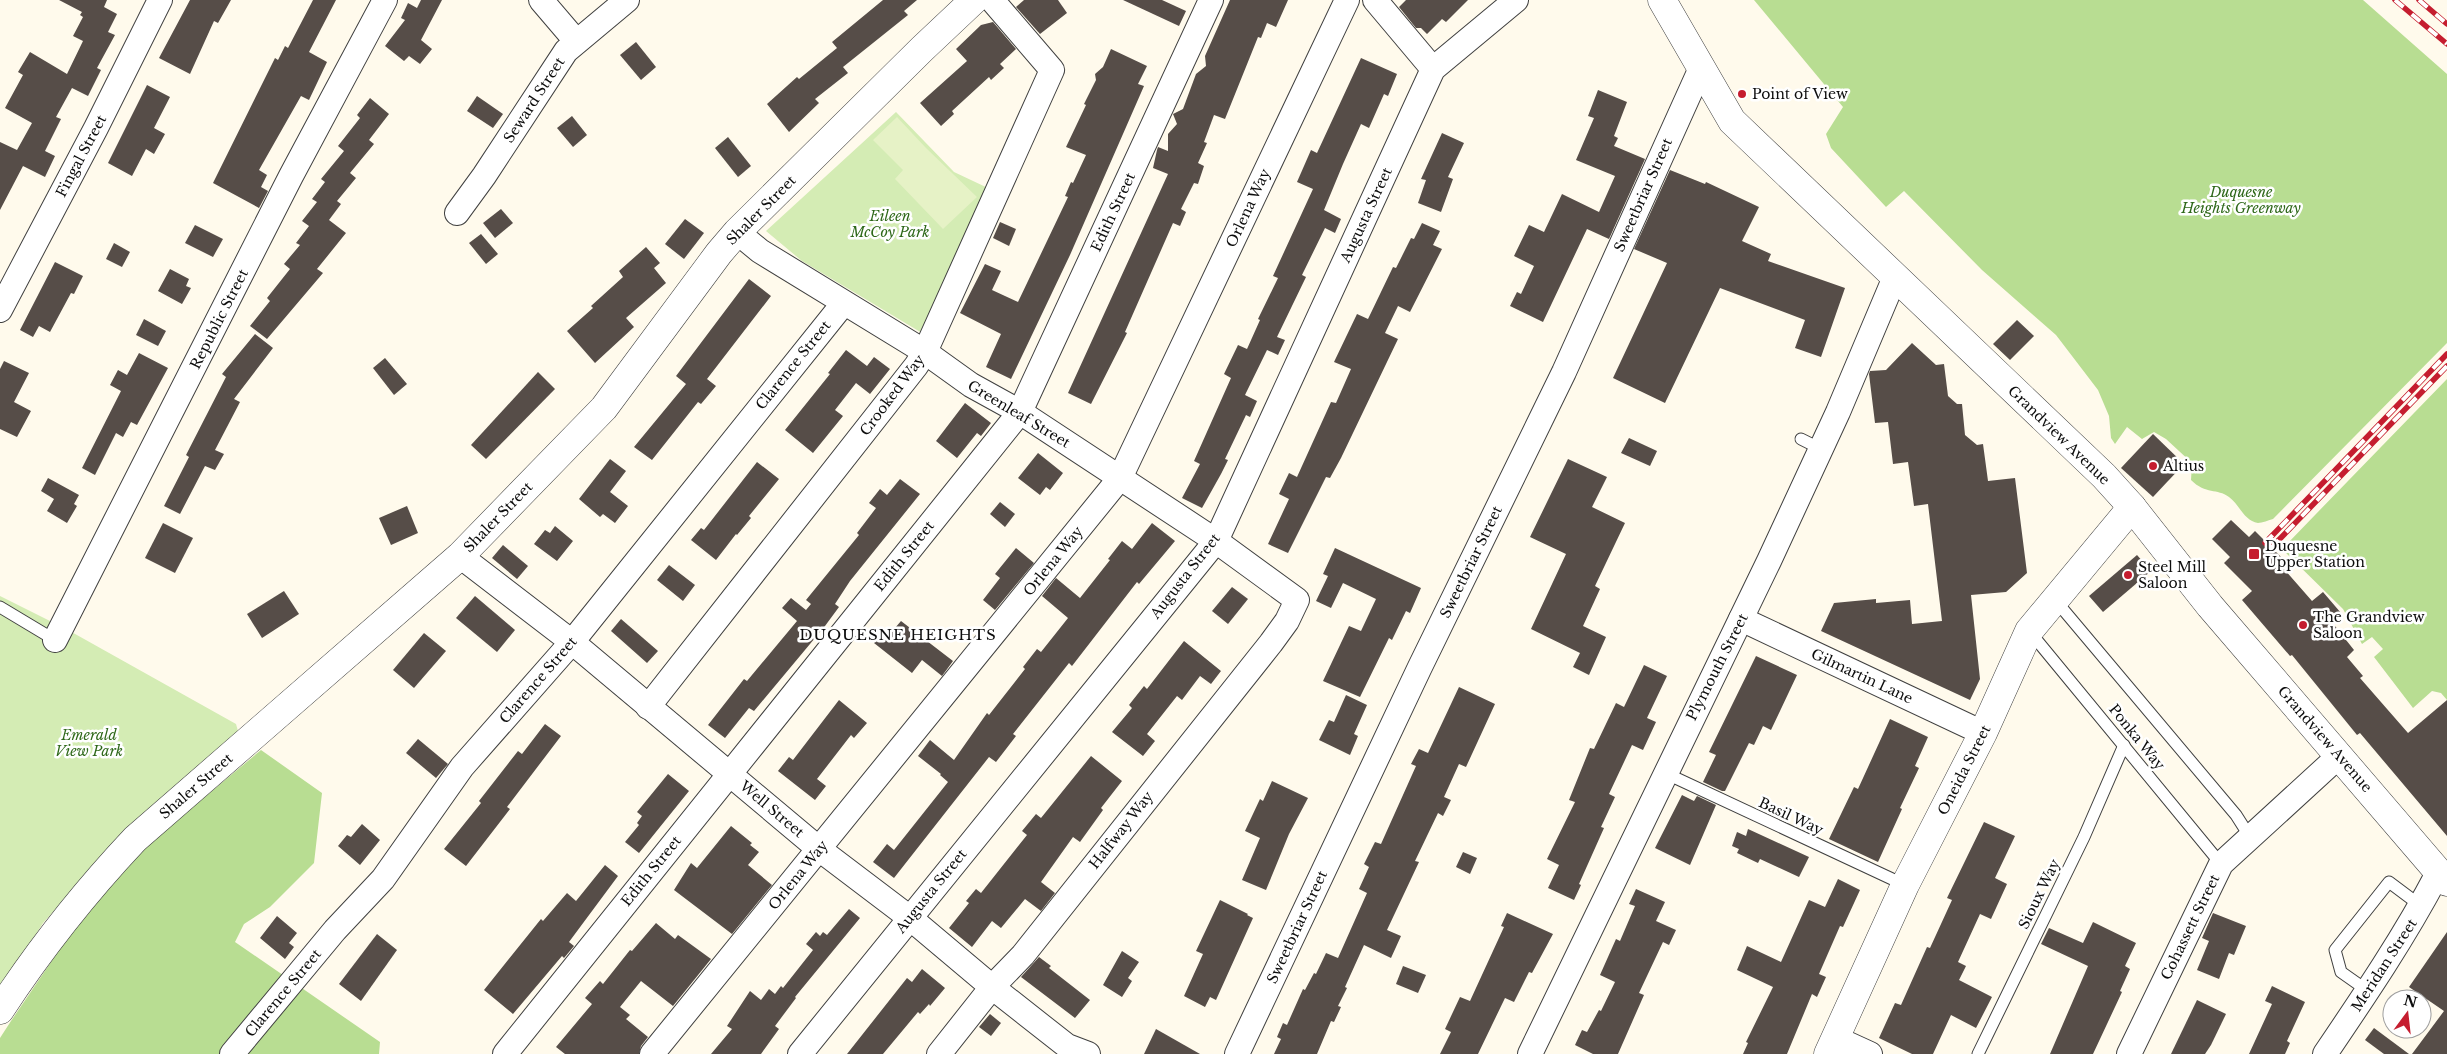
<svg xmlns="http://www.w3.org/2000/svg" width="2447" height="1054" font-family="'Libre Baskerville',serif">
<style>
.green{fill:#d4ecb4}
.forest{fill:#b8dd92}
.pitch{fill:#e6f2c6}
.building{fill:#564d48}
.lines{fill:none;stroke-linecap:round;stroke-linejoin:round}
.service-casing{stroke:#404040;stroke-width:13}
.minor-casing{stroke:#404040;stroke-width:26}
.tertiary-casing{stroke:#404040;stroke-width:29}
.service{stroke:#fff;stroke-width:11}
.minor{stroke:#fff;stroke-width:24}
.tertiary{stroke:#fff;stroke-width:28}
.rail-casing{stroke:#c51d2f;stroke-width:5.5}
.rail{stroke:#fff;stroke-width:4;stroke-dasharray:11;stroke-linecap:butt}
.poi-dot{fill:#c51d2f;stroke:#fff;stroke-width:2}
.labels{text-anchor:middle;stroke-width:5;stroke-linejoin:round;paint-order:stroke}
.poi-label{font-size:14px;fill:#0d0d0d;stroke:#fff;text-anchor:start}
.street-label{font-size:14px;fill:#0d0d0d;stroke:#fff}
.park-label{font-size:14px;font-style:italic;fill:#2e6819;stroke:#fff}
.neighbourhood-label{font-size:15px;letter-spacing:1px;fill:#0d0d0d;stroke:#fff}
</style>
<rect width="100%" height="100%" fill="#fffaec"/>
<g class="green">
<polygon points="896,112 954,172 990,189 922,333 802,261 766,231"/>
<polygon points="0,596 68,630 236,724 238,731 135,821 43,923 0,991"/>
</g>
<g class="forest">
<path d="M 1754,0 L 2363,0 L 2447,74 L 2447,343 L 2273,519 C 2269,520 2262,523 2258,523 C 2244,521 2239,504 2229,497 C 2217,488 2206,495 2191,480 L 2192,463 L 2166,439 L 2154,432 L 2142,439 L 2127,427 L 2115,444 L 2111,438 L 2109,416 L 2098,390 L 2056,335 L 1982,270 L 1904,191 L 1886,207 L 1831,148 L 1826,134 L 1843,107 Z"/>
<polygon points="2447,379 2447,700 2441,693 2432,691 2413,708 2374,657 2383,649 2372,637 2362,644 2343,609 2282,549"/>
<polygon points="261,750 322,793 314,863 270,907 244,924 235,942 380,1042 379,1054 0,1054 0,1038 11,1021 87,909 126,863"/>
</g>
<polygon class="pitch" points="897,117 926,148 977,197 943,229 895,179 903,170 873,140"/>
<g class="building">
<polygon points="59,0 107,0 104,7 117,14 108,32 115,35 97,68 101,70 88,96 72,88 56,117 61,119 45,151 55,156 45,177 23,166 0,210 0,142 17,150 32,123 5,108 23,75 18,72 30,52 67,74 83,41 73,36 83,17 80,15 82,12"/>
<polygon points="190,0 231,0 218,23 214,21 190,74 159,58"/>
<polygon points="313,0 336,0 309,52 327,62 309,100 301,96 259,170 267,175 261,187 268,191 259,208 213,183 275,58 278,60 285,46 288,48"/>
<polygon points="421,0 442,0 421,40 432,49 420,64 409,56 404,61 385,46 405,20 401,18 408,3 417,8"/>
<polygon points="883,0 917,0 904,11 908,15 843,67 848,73 815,99 819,103 789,132 767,104 797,77 799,79 837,48 832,42"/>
<polygon points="1024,0 1058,0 1067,13 1040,34 1016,7"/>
<polygon points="1123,0 1162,0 1186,11 1179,26"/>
<polygon points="1230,0 1288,0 1276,27 1267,23 1261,38 1258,37 1225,119 1214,115 1204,142 1207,143 1198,163 1204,166 1198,184 1194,183 1181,209 1186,212 1180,226 1173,223 1125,332 1127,333 1091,404 1068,393 1168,174 1153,168 1157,150 1158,147 1168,151 1168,134 1177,124 1173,114 1183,109 1196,74 1206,66 1205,56"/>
<polygon points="1406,0 1468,0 1446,22 1442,19 1427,34 1421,28 1416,28 1399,7"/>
<polygon points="993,22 1016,49 1000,64 1004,68 991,80 989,77 952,111 954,114 941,126 920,103 967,61 956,49 981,25"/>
<polygon points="636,42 656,67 641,80 620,55"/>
<polygon points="1111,49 1147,66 1138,84 1144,86 1070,255 1011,379 986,367 1001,334 960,313 985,264 1001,271 992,290 1018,302 1068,197 1065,196 1071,182 1073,183 1086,155 1066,147 1086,105 1084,104 1096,80 1095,74 1103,67"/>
<polygon points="1361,58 1397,74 1388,96 1384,94 1369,128 1361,124 1343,164 1324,210 1341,219 1335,233 1325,228 1302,275 1306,277 1277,337 1285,340 1278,355 1267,350 1245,395 1257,401 1250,417 1246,415 1225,459 1228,460 1221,474 1202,508 1182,498 1200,464 1194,461 1231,378 1224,374 1238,345 1247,349 1260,320 1258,319 1278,278 1273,276 1313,189 1297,182 1311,150 1317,153"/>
<polygon points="147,85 170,97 154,128 165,134 154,154 146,149 132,176 108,163"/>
<polygon points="1598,90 1627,102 1614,136 1618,138 1614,146 1645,159 1609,239 1587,229 1543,322 1510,306 1517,292 1521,294 1534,266 1514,256 1529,225 1544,232 1562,194 1599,212 1615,176 1576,160 1594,118 1588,116"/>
<polygon points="477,96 503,114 493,128 467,111"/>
<polygon points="370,98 389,114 369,140 374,144 350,173 356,178 337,201 341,204 329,220 346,233 317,269 323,273 267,339 250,326 270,301 267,298 290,269 284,264 300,245 296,243 309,226 302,221 317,202 312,199 325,182 321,179 344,151 338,146 360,118 357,115"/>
<polygon points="572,116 587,135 573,147 557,128"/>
<polygon points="1442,133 1464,143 1448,177 1453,179 1441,212 1418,203 1426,180 1421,179"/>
<polygon points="728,137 751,166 738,177 715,148"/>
<polygon points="1670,170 1705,184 1706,182 1759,207 1742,241 1771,254 1768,261 1845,288 1821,357 1795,348 1805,320 1720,288 1665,403 1613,378 1667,263 1634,249"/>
<polygon points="501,209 513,223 495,238 483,223"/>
<polygon points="685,219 704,233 684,259 665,244"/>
<polygon points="1000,222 1016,229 1009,246 993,238"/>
<polygon points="1422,223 1440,231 1433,245 1442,249 1410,312 1398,306 1385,333 1398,339 1341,458 1330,478 1326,477 1288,553 1268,544 1289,499 1279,494 1289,473 1297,477 1331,402 1336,403 1351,369 1334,362 1357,314 1368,319 1393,267 1396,268 1411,238 1414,239"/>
<polygon points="195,225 223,239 213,257 185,243"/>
<polygon points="481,234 498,254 486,264 469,243"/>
<polygon points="114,243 130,252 122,267 106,259"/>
<polygon points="646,247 660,263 654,268 666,283 626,318 634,327 595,363 567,331 593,308 591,306 623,277 619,271"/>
<polygon points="55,262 83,276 74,294 71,293 50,332 39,326 33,337 20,330"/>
<polygon points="170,269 189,279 186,286 191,288 182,304 158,291"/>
<polygon points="749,279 771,296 707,379 716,386 701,404 698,402 652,460 634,447 686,384 676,376"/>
<polygon points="144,319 166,331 158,346 136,335"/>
<polygon points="2017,320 2034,336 2010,360 1993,344"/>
<polygon points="255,334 273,348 234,399 240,402 215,450 224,454 215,470 205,466 180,514 164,506 189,457 186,455 226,377 222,374"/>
<polygon points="1912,343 1936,365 1944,364 1948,396 1957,404 1962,404 1965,435 1977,445 1983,444 1988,481 2015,478 2027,573 2006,592 1971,595 1980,679 1970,700 1821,631 1834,603 1876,599 1876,603 1910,600 1912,624 1942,621 1928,504 1914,506 1908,462 1893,464 1888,422 1875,423 1869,374 1870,371 1886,370"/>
<polygon points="846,350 867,366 874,357 890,369 870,394 856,383 835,410 843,416 813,453 785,430 830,374 828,373"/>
<polygon points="139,353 168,368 137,425 131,422 123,437 116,433 95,475 82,468 121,391 110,385 118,370 127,375"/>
<polygon points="385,358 407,384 394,395 373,368"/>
<polygon points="4,361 29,373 14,402 31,411 17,437 0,429 0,369"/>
<polygon points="538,372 555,389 486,459 471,445"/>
<polygon points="965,403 991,423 981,436 977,433 957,458 936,441"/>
<polygon points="2153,434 2184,464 2153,497 2121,468"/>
<polygon points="1629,438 1657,451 1650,466 1621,453"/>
<polygon points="1038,453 1063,473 1050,490 1046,487 1040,495 1018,478"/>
<polygon points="610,459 626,471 610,492 628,506 615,523 603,514 600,517 579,499"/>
<polygon points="1568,459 1607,477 1592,507 1625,523 1595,586 1600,589 1583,626 1606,637 1589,675 1573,667 1580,653 1531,629 1566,554 1530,537"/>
<polygon points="757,462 779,479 749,516 751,518 737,535 736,534 716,560 691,540 701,528 704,530"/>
<polygon points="48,478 79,495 74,504 77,506 67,523 47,511 54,499 41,491"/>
<polygon points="900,479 920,494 850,581 835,604 839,607 825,626 754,711 749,708 725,738 708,725 744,679 747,681 797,621 782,608 791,598 806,610 811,604 806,600 859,535 857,533 876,508 869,503 880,489 887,495"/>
<polygon points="1000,502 1015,514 1005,527 990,514"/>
<polygon points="407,506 418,533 391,545 379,518"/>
<polygon points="2231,520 2249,537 2255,531 2282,558 2278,562 2312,601 2323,592 2341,613 2331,621 2354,650 2347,657 2363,676 2360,678 2408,733 2447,700 2447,836 2360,733 2357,735 2292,655 2290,656 2242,600 2252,591 2224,563 2230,557 2212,539"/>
<polygon points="163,523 193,538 175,573 145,558"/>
<polygon points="1152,523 1175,541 1139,584 1137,582 1072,666 1069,663 1013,734 1016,736 996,762 989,757 894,878 873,862 887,844 894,850 948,782 940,775 941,774 918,756 930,740 954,760 987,713 989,715 1025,669 1023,667 1037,649 1041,652 1068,618 1042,596 1056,578 1080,598 1110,560 1108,559 1122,541 1132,549"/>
<polygon points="555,526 573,541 557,561 534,544 545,530 550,533"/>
<polygon points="503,545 528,566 517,579 492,558"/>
<polygon points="1016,548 1034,563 995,610 983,600 1000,578 995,574"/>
<polygon points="1335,548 1421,588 1410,613 1406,611 1392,640 1389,638 1360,697 1323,681 1349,626 1361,631 1376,599 1343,583 1331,608 1316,601 1328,576 1323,574"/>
<polygon points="2137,555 2151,571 2103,612 2089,596"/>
<polygon points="669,565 695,585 683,601 657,580"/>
<polygon points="1232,587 1248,599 1228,624 1212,611"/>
<polygon points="284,591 299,614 262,638 247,614"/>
<polygon points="475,596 515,630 497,652 456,618"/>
<polygon points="621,619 658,651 647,663 611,631"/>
<polygon points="901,621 953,661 942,676 922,660 912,673 874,643 883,631 889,635"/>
<polygon points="424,633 446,651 414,688 393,670"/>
<polygon points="1184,641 1221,671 1211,684 1200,676 1182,700 1177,696 1147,734 1155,741 1143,756 1112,732 1132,708 1129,705 1144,686 1147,689"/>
<polygon points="1756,656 1797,675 1771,730 1763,726 1754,745 1749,743 1725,791 1722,791 1703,782 1716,755 1709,752"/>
<polygon points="1644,665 1667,676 1647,718 1656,722 1643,750 1632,745 1609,794 1615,797 1601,827 1604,828 1579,884 1581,885 1574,900 1548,888 1559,865 1547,859 1575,802 1569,800 1590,748 1594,749 1616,703 1624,707"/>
<polygon points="1459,687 1495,704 1466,767 1459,764 1444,797 1451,800 1443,816 1438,813 1415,861 1419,862 1387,930 1401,936 1391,958 1364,945 1345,987 1347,988 1338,1006 1341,1007 1334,1022 1331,1021 1317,1054 1274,1054 1281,1039 1277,1037 1283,1023 1287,1025 1303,989 1305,990 1314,973 1316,974 1326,953 1338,958 1367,893 1359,889 1369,867 1364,864 1375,842 1381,844 1416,766 1411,764 1419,749 1428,753"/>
<polygon points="1346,695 1367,705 1354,734 1358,736 1350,755 1319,740 1329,720 1334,722"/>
<polygon points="839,700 867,723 854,738 851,735 817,779 826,786 815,800 778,771 789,757 793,760"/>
<polygon points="1890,719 1928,737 1915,766 1919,768 1900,808 1902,809 1878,862 1829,839 1854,787 1858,789"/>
<polygon points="545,724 561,736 507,807 510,809 466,866 444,849 481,803 479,801 518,751 522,754"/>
<polygon points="418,739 448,764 436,778 406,753"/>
<polygon points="1091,756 1122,781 1101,808 1103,810 1080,842 1073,837 1041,882 1055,893 1041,911 1025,899 1001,928 992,921 972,947 949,928 969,903 966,901 976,889 981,893 1027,835 1022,831 1036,814 1041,818"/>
<polygon points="668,774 689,791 639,853 625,842 639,825 637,823 642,816 637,812"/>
<polygon points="1272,781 1308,798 1289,834 1266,890 1242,880 1260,838 1245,831 1260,799 1263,801"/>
<polygon points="1682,795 1694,801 1697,796 1716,805 1690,865 1655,848"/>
<polygon points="1984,822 2015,836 1995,878 2007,884 1991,919 1980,914 1958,962 1966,966 1959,980 1992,997 1976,1028 1951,1015 1933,1054 1912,1054 1879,1038 1895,1003 1901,1005 1927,947 1930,948 1952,900 1947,898"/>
<polygon points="362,824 380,840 360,865 338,846 347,835 351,837"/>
<polygon points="731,826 752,843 750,845 759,852 748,865 772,885 732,934 674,890 691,863 697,868"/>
<polygon points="1748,829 1809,857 1799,877 1760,859 1758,863 1737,853 1739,849 1732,846 1737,832 1746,836"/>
<polygon points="1463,852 1477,858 1470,874 1456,867"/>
<polygon points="605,865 618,876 569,942 574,946 564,958 562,956 513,1014 484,990 541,919 543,921 567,893 576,901"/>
<polygon points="1838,879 1860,890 1843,927 1840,926 1819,974 1826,977 1817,997 1812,994 1787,1054 1743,1054 1748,1043 1746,1042 1773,987 1737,970 1747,946 1781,962 1809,900 1825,907"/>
<polygon points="1636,889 1665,902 1656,921 1676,930 1669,945 1663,942 1639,993 1644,995 1618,1054 1593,1054 1575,1045 1582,1030 1587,1032 1599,1010 1601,1011 1615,982 1600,975 1616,939 1620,941 1635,906 1629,904"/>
<polygon points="1220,900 1248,914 1247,915 1253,918 1216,1000 1210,997 1205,1007 1184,996 1203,954 1196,951"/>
<polygon points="849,909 860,918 795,997 796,998 775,1026 779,1029 761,1054 711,1054 732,1029 727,1026 750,991 761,1000 769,989 775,994 781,986 783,988 813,950 806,944 816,932 820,936 823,932 827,935"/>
<polygon points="1507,913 1553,934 1532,973 1529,972 1514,1002 1505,998 1478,1054 1440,1054 1451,1032 1445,1029 1460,997 1470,1001 1504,927 1501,926"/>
<polygon points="2213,913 2246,926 2234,955 2229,953 2219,979 2197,970 2209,941 2202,938"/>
<polygon points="277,916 297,933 289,943 294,947 285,959 260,938"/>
<polygon points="2093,922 2136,943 2125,966 2130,969 2120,991 2122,992 2093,1054 2050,1054 2088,966 2041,944 2049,928 2083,943"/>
<polygon points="656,923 675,939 678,935 711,959 673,1006 641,981 620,1007 630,1015 626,1019 648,1037 641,1046 639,1054 565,1054 556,1047 592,1004 585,998 600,981 603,984 630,950 632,951"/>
<polygon points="2447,932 2447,1054 2412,1054 2444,1011 2409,987"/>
<polygon points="377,934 397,950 361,1001 339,984"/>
<polygon points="1122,951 1139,962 1128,978 1132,981 1122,997 1103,985"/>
<polygon points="1039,957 1051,966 1049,968 1090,1000 1075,1018 1021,977"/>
<polygon points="1403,966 1426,975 1418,993 1396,984"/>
<polygon points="922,969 945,988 930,1006 929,1004 920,1014 918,1012 883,1054 847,1054 907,978 912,982"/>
<polygon points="2272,986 2305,1002 2287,1041 2290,1043 2285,1054 2249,1054 2272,1004 2265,1001"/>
<polygon points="2197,1000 2226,1014 2211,1045 2205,1054 2171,1054"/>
<polygon points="990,1014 1001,1023 991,1036 979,1027"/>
<polygon points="2374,1028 2409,1054 2384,1054 2365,1040"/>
<polygon points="1156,1029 1200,1054 1144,1054"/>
</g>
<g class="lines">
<g class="service-casing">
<g id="service">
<polyline points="1801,439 1821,449"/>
<polyline points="2056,601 2236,815 2250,837"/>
<polyline points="0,607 55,640"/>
<polyline points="2030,632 2221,864"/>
<polyline points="1665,773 1905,885"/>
<polyline points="2368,991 2341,972 2335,950 2389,882 2421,906"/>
<polyline points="1978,1054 2084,837 2124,745"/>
</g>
</g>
<g class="minor-casing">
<g id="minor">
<polyline points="541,0 576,41"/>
<polyline points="1375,0 1433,69"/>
<polyline points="457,213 484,176 566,51 627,0"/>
<polyline points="737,232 760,251 925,352 971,385 1020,412 1216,541 1297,600 1287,621 1271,643 1023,955 992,987 939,1054"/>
<polyline points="0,310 96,128 160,0"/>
<polyline points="460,556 572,642 819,849 910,918 992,987 1067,1046 1088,1054"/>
<polyline points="1741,619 1983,733"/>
<polyline points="55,640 291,176 385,0"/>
<polyline points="648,707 916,366 925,352 1052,70 992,0"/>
<polyline points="1835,1038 1870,1054"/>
<polyline points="232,1054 335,930 383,879 462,767 572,642 843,304"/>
<polyline points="505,1054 1020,412 1211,0"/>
<polyline points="652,1054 1120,478 1347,0"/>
<polyline points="800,1054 1216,541 1433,69 1516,0"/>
<polyline points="1237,1054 1419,669 1564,372 1701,68"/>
<polyline points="1530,1054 1769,561 1838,412 1895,277"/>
<polyline points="2129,1054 2221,864 2339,756"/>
<path d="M 2325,1054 C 2365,995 2405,936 2438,873"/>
</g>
</g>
<g class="tertiary-casing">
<g id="tertiary">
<polyline points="1662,0 1732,121 2104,476 2132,507 2210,606 2447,882"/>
<path d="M 0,1010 C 40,949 85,892 135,839 L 460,556 L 604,408 L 719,253 L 737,232 L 922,49 L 974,0"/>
<polyline points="1828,1054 1905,885 1983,733 2029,631 2132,507"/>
</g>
</g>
<use href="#service" class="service"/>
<use href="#minor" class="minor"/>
<use href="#tertiary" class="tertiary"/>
<g class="rail-casing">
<g id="rail">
<polyline points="2395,0 2447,44"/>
<polyline points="2419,0 2447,24"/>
<polyline points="2265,543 2447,354"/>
<polyline points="2271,548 2447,366"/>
</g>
</g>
<use href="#rail" class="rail"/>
</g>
<g class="poi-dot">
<circle cx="1742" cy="94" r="5"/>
<circle cx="2153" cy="466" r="5"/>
<rect x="2248" y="548" width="12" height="12" rx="2.5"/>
<circle cx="2128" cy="575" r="5"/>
<circle cx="2303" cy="625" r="5"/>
</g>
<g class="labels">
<g class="poi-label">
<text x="1752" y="99">Point of View</text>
<text x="2163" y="471">Altius</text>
<text x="2265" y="551">Duquesne<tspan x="2265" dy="16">Upper Station</tspan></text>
<text x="2138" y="572">Steel Mill<tspan x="2138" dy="16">Saloon</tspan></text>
<text x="2313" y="622">The Grandview<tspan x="2313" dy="16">Saloon</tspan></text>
</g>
<g class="street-label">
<text transform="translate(534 100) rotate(-57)" y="5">Seward Street</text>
<text transform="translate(81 156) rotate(-62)" y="5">Fingal Street</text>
<text transform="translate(1643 195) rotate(-66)" y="5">Sweetbriar Street</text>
<text transform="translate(1248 208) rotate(-65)" y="5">Orlena Way</text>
<text transform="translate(761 210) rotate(-45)" y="5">Shaler Street</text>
<text transform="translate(1113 212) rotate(-65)" y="5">Edith Street</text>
<text transform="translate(1366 215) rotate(-65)" y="5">Augusta Street</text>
<text transform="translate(219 319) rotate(-63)" y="5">Republic Street</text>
<text transform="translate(793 365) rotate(-51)" y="5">Clarence Street</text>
<text transform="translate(892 395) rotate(-53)" y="5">Crooked Way</text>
<text transform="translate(1019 414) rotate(31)" y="5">Greenleaf Street</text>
<text transform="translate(2059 435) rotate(44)" y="5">Grandview Avenue</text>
<text transform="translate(498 517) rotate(-46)" y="5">Shaler Street</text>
<text transform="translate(904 556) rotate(-51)" y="5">Edith Street</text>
<text transform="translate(1053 561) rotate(-51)" y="5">Orlena Way</text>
<text transform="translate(1471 562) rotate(-64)" y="5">Sweetbriar Street</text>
<text transform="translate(1185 576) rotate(-52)" y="5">Augusta Street</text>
<text transform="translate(1717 667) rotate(-63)" y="5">Plymouth Street</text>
<text transform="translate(1862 676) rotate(25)" y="5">Gilmartin Lane</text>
<text transform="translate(538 680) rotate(-49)" y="5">Clarence Street</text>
<text transform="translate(2137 737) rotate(51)" y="5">Ponka Way</text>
<text transform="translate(2325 739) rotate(49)" y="5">Grandview Avenue</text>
<text transform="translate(1964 770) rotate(-63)" y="5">Oneida Street</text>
<text transform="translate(196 786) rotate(-41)" y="5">Shaler Street</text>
<text transform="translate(772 809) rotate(40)" y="5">Well Street</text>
<text transform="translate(1791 816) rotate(25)" y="5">Basil Way</text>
<text transform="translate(1121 830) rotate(-52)" y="5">Halfway Way</text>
<text transform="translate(651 871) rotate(-51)" y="5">Edith Street</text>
<text transform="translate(798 875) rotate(-51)" y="5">Orlena Way</text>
<text transform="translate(931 891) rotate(-51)" y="5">Augusta Street</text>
<text transform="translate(2039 894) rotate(-64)" y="5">Sioux Way</text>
<text transform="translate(1297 927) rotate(-65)" y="5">Sweetbriar Street</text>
<text transform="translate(2190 927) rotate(-64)" y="5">Cohassett Street</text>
<text transform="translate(2384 965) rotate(-57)" y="5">Meridan Street</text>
<text transform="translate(283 993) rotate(-50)" y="5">Clarence Street</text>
</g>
<g class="park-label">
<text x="2241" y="197">Duquesne<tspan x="2241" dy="16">Heights Greenway</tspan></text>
<text x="890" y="221">Eileen<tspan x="890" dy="16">McCoy Park</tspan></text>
<text x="89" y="740">Emerald<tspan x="89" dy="16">View Park</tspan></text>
</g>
<g class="neighbourhood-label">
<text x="898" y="640">DUQUESNE HEIGHTS</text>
</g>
</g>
<g transform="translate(2407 1014) rotate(15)"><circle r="24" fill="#ffffff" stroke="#9e9e9e"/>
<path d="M0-4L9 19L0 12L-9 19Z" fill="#c51d2f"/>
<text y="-8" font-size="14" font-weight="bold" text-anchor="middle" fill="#0d0d0d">N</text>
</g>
</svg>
